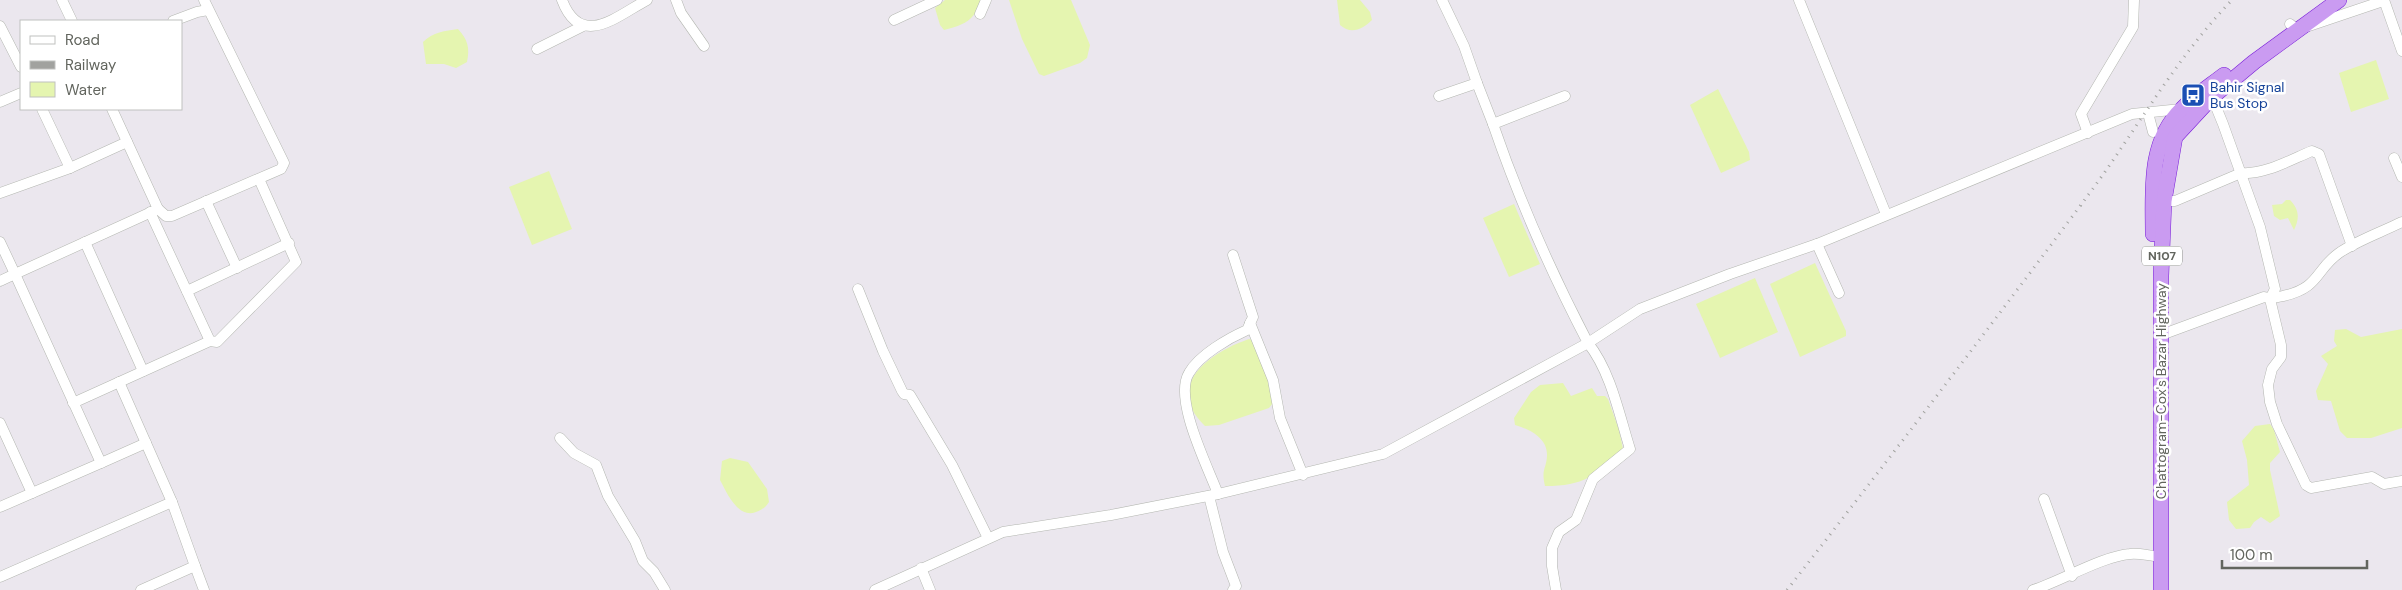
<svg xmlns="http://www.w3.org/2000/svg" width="2402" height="590" font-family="'DM Sans',sans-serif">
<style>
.water{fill:#e5f5b0}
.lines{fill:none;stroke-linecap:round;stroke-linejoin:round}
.minor-casing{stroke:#b4b7b1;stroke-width:11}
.highway-casing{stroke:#781cd9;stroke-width:16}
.minor{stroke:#fff;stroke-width:10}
.highway{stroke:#ca9bf1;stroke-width:15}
.rail{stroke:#a1a29f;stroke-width:3;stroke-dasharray:1 6;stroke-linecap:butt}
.labels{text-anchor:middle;stroke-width:5;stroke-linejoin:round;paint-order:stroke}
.shield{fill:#fff;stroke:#91938e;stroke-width:1}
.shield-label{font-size:12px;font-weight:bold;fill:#62655e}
.transit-label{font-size:14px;fill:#164399;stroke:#fff;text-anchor:start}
.street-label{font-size:14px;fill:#62655e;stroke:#fff}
</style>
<rect width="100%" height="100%" fill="#ebe7ee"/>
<g class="water">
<path d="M 945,0 L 982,0 C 974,20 965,25 944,30 L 940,25 L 935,8 Z"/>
<polygon points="1009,0 1071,0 1090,45 1087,58 1080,63 1044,76 1039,74 1022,39"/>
<path d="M 1337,0 L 1360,0 L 1370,12 L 1372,20 C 1363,29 1351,35 1340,25 Z"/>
<path d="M 458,29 C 468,40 470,48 467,62 L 456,68 L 444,64 L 426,64 L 423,42 C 433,32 445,31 458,29 Z"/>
<polygon points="2376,60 2389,99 2351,112 2339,73"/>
<polygon points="1718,89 1749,152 1750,160 1721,173 1690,105"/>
<polygon points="549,171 572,229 532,245 509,187"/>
<path d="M 2286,200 L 2290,200 C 2299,209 2300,218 2294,230 L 2288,218 L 2280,220 L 2274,216 L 2272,205 L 2282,204 Z"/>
<polygon points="1514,204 1540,264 1509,277 1483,218"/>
<polygon points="1815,263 1846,331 1846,336 1800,357 1770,284"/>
<polygon points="1755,278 1778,332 1720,358 1696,304"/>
<polygon points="2346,329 2361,337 2402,329 2402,428 2371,438 2347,438 2340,431 2331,401 2318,400 2316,391 2328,364 2321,356 2337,346 2334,341 2335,330"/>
<path d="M 1249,339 L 1255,341 L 1270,384 L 1273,403 L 1269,408 L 1219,425 L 1205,426 C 1162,385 1211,352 1249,339 Z"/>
<path d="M 1563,383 L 1571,396 L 1592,388 L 1597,396 L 1605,396 L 1608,399 L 1619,430 L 1623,449 C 1594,476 1585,486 1545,486 C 1541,469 1546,470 1547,456 C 1548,438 1529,429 1515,425 L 1514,418 L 1531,392 L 1540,385 Z"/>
<polygon points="2270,424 2274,430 2280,452 2270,463 2270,470 2280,516 2270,523 2261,517 2254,522 2250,528 2236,529 2229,520 2227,502 2249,485 2247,460 2242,441 2255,426"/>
<path d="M 730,458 L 748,462 L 767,489 L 769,502 C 765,508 763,509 756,512 C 738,519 727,493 720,480 L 722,461 Z"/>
</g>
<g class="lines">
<g class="minor-casing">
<g id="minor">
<polyline points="62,0 72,21"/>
<path d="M 562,0 C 581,50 618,15 647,0"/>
<polyline points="676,0 681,13 704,46"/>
<polyline points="1442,0 1464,46 1477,83"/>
<polyline points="1799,0 1886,214"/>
<polyline points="2384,0 2402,51"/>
<polyline points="980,14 986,0"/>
<polyline points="894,20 937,0"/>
<polyline points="173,21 197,12 208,10"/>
<polyline points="2290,24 2297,30 2383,1"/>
<polyline points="0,26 21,67"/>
<polyline points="537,49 583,26"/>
<polyline points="2208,93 2212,97 2223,124 2260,227 2275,289 2270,299 2281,345 2281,357 2272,369 2268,385 2270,402 2277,424 2306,485 2311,488 2372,477 2384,484 2402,481"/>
<polyline points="1439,96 1477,83 1493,124"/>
<polyline points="0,102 21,93"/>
<polyline points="42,109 70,168"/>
<polyline points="2148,113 2153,132"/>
<polyline points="2088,133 2081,114 2133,27 2134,0"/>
<polyline points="2394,158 2402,177"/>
<polyline points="0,193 70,168 127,142"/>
<polyline points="206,201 237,268"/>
<path d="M 2164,201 L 2175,201 L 2241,173 C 2264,175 2290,160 2312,151 L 2319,154 L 2352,246"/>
<polyline points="158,209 166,216 172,216 281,169 284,163 204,0"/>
<polyline points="150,212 210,341 217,342 296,262 259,179"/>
<polyline points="0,242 15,274 158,209 112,109"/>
<polyline points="85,242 143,371"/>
<polyline points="1817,244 1839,293"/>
<polyline points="0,281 15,274 101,463 0,507"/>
<polyline points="858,289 883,351 902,391 904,394 910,395 952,465 988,538"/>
<polyline points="187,291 289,243"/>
<polyline points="1250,323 1273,380 1280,418 1303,475"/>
<path d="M 2161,335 L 2264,297 C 2271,299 2276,298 2283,296 C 2320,288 2315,270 2339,253 C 2358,240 2382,232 2402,222"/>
<polyline points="119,382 172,502"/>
<polyline points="73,403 210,341"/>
<polyline points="0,423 32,493"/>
<polyline points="560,438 574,453 596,465 608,496 635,541 643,561 654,572 665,590"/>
<polyline points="101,463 146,443"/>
<path d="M 1218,494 L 1383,454 L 1588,343 C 1551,272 1519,200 1493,124 L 1565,96"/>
<polyline points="1209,496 1223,552 1236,586 1233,590"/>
<polyline points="2044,499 2072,576"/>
<polyline points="195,566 204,590"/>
<polyline points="921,568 930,590"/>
<polyline points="0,577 172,502 195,566 141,590"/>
<path d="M 875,590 L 1003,532 L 1111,515 L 1218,494 C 1208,467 1173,399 1189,373 C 1199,355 1229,338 1247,330 L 1253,317 L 1233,255"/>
<path d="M 1556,590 L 1552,566 L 1552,548 L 1559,532 L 1576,520 L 1593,479 L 1630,449 C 1619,414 1611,372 1588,343 L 1640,309 L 1730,274 L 1817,244 L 2132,114 L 2181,109"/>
<path d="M 2033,590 C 2061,581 2103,556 2130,554 C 2137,553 2146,555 2154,556"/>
</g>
</g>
<g class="highway-casing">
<g id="highway">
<path d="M 2153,234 C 2153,190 2148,142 2182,109 C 2194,96 2210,86 2224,75"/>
<polyline points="2161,590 2161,276 2164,201 2175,137 2212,97 2254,62 2339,0"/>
</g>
</g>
<use href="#minor" class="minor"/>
<use href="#highway" class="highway"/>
<path class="rail" d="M 1787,590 C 1889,459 1990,327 2089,194 C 2137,129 2176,58 2232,0"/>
</g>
<defs>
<g id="bus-square" transform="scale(1.25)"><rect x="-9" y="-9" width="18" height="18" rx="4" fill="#1a4fb4" stroke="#fff"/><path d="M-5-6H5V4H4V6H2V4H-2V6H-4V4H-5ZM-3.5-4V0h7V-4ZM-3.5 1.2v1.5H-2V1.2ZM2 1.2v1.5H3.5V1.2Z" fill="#fff"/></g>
</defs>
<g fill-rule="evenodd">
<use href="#bus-square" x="2193" y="95"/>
</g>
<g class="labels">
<rect class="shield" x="2142" y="246.5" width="40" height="19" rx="4"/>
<g class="shield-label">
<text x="2162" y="260">N107</text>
</g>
<g class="transit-label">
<text x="2210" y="92">Bahir Signal<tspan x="2210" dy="16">Bus Stop</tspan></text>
</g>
<g class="street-label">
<text transform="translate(2161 391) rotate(-90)" y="5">Chattogram-Cox's Bazar Highway</text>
</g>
</g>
<rect x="20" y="20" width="162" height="90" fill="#ffffff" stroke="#c0c1bf"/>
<rect x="30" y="36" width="25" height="8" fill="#ffffff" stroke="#c0c1bf"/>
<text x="65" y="45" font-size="15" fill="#62655e">Road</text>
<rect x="30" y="61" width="25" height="8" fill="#a1a29f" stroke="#c0c1bf"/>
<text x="65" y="70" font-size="15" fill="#62655e">Railway</text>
<rect x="30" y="82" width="25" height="15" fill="#e5f5b0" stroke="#c0c1bf"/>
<text x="65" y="95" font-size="15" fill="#62655e">Water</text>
<path d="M2222 560v8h145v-8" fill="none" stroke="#62655e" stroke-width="2.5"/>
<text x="2230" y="560" font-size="15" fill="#62655e" stroke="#ffffff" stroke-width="4" paint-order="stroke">100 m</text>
</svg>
